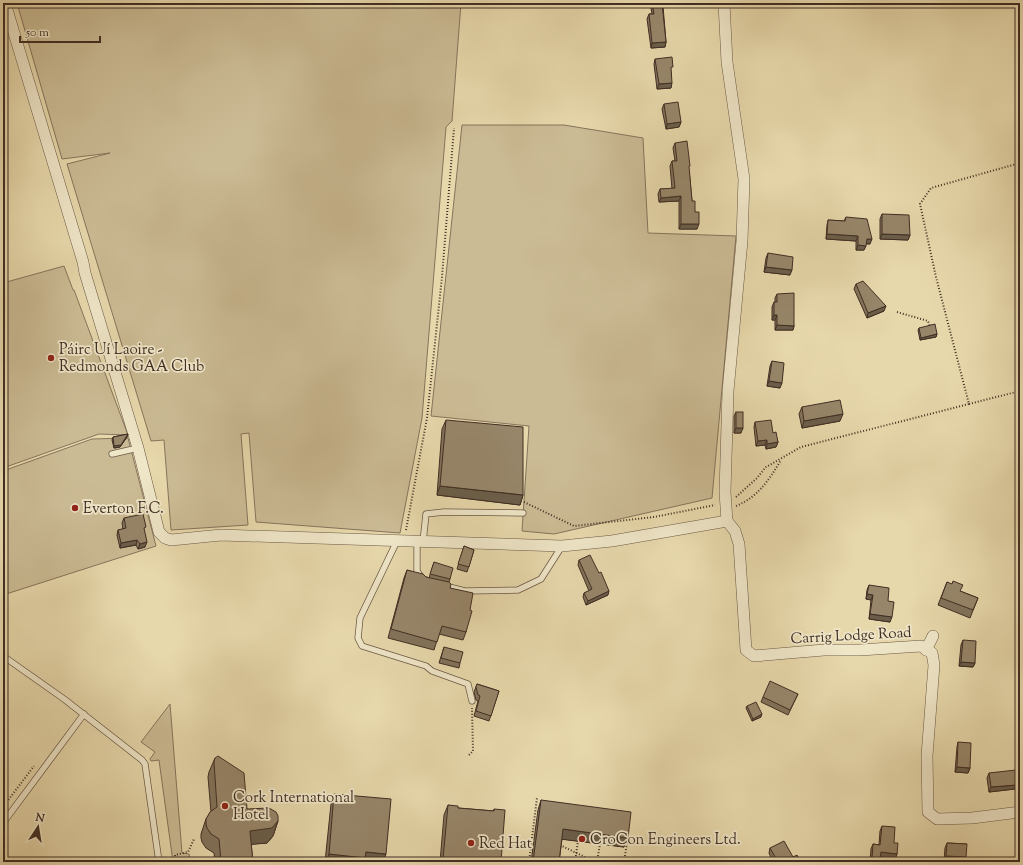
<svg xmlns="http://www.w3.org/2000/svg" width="1023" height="865" font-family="'Sorts Mill Goudy',serif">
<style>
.green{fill:#cbbb94;stroke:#86745c}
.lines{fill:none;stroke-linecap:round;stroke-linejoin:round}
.lane-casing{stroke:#6a5846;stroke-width:7}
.street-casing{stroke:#6a5846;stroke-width:12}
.path{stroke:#402e24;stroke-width:2;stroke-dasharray:1 2;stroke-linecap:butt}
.lane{stroke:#efe6c8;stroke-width:5.5}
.street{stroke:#efe6c8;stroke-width:11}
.wall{fill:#82735b;stroke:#402e24}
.shaded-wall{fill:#6a5e4a;stroke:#402e24}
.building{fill:#97866a;stroke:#402e24}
.poi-dot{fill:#8f2418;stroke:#efe6c8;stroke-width:1.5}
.labels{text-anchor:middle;stroke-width:3.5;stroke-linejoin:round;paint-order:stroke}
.poi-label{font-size:15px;fill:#402e24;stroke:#efe6c8;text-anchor:start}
.street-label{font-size:15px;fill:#402e24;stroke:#efe6c8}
</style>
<rect width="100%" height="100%" fill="#e7d8ab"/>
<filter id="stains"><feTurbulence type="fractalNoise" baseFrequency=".005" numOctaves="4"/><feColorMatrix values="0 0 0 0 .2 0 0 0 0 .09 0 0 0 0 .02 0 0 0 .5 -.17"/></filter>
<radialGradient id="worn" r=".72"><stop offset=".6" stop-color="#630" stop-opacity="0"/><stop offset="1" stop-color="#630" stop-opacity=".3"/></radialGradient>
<g class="green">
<polygon points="17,3 461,3 452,121 446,127 422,418 400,533 256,522 249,433 241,434 248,525 171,530 164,440 151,441 67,164 110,153 62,159"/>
<polygon points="462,125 564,125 643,138 648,233 736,236 712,498 554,534 522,531 529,426 431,416"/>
<polygon points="64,266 73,290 74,290 128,435 99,434 3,468 3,283"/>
<polygon points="128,438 156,546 3,595 3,471 92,439"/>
<polygon points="170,704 182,853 189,854 190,859 187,862 173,862 159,760 151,761 150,759 155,752 141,742"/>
</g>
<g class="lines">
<g class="lane-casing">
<g id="lane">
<polyline points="112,454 138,448"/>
<polyline points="397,541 360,618 358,638 362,646 426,666 432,671 468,684 472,701"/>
<polyline points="417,542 417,571 422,578"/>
<polyline points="423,542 426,514 444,512 523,513"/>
<polyline points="445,586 465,591 518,590 541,579 562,546"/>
<polyline points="3,656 64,699 142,760 145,764 159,862"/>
<polyline points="3,823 84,714"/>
</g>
</g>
<g class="street-casing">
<g id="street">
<polyline points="5,3 83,262 85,273 138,448 159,532 165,538 171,540 221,535 562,546 612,541 727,521"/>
<polyline points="724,3 727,62 744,179 742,241 728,391 725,492 727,521"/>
<polyline points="727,521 735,531 739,544 746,650 754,656 824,650 860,650 921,646 932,653 934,665 927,756 928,812 937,819 972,818 1020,812"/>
<polyline points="926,650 933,636"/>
</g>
</g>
<g class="path">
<polyline points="897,312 928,321 930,327"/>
<polyline points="969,404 1020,391"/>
<polyline points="736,497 757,478 766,467 801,447 969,404 936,277 920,204 931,188 1020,163"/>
<polyline points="524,502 574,526 654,517 715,505"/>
<path d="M 736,506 C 758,497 769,480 781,460"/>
<polyline points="406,530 427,418 442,277 454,128"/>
<polyline points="469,755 473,751 472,708"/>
<polyline points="3,807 34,766"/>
<polyline points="560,845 595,862"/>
<polyline points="176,862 175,855 188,852 194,839"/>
<polyline points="529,862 537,798"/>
<polyline points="575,862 578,841"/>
<polyline points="597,862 600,844"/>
<polyline points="624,862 628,837"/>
</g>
<use href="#lane" class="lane"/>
<use href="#street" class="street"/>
</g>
<g class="wall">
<polygon points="650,3 665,3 664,6 663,6 666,42 665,47 651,48 647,19 649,14 652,14"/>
<polygon points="655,59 671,72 671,88 657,89 654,64"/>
<polygon points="664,104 681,122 679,127 666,129 662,109"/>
<polygon points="675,143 689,170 692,201 695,212 697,229 679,229 679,201 659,202 658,194 660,189 672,189 670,166 672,161 675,161 673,148"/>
<polygon points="882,214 910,235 908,240 880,239 880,219"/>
<polygon points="846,217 870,244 866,244 864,250 856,250 856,241 826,239 827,225 828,220 844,221"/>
<polygon points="768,253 790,275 764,272 766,258"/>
<polygon points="856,284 884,311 867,318 854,289"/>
<polygon points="777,294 794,326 793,330 775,330 775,320 772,320 772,307 774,302 775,302 775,298"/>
<polygon points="919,328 937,334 936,337 920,340 918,330"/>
<polygon points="772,361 780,388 767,386 770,366"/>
<polygon points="802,407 840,421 802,428 799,414"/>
<polygon points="736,412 741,433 734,433 734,416"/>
<polygon points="446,420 523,495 520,505 437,495 442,429"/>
<polygon points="755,422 773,433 778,442 776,447 766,449 765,445 756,446 754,427"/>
<polygon points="128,434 127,437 120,447 114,448 112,440 113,437"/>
<polygon points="124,518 144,531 145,547 138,549 136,545 120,548 117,535 118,530 123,529 122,523"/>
<polygon points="464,546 474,550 467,572 457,569"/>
<polygon points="579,560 599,573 608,595 586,605 583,597 584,593 589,591 578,565"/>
<polygon points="434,562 450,579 449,582 450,588 470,610 466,632 463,640 439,634 434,650 388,638 404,578 407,570 429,578"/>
<polygon points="947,582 960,591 978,598 970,618 938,605"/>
<polygon points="869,585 888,601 890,622 869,619 871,600 866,599 867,590"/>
<polygon points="963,640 975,663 973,667 959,666 961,645"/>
<polygon points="444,647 460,663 459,668 439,663"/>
<polygon points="477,684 499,691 489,721 474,716 478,701 476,700 474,692"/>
<polygon points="798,694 788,715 761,702 763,697"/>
<polygon points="747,706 761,717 752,721 746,708"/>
<polygon points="958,742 970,768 968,773 955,772 957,747"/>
<polygon points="215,758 247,809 278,821 273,836 267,843 251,844 253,862 215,862 214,853 206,848 202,842 201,838 201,834 206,819 211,812 208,777 209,772"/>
<polygon points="989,773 1017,785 1015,789 989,792 987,778"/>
<polygon points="334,794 383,862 325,862 331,804"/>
<polygon points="541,800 624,847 562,839 559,862 531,862 538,810"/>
<polygon points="448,805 458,808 494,811 494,809 501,862 440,862 444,815"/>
<polygon points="882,826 894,843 897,854 895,859 880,857 879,862 870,862 871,849 873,844 879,845 880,831"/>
<polygon points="947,843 967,844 944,861 945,848"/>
<polygon points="770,848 801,862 773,862 769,853"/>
</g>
<g class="shaded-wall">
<polygon points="666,42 665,47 651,48 652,43"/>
<polygon points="672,83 671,88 657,89 659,84"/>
<polygon points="681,122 679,127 666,129 667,124"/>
<polygon points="681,196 679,201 659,202 661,198"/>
<polygon points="681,224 699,224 697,229 679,229"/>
<polygon points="827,234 858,236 856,241 826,239"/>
<polygon points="882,234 910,235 908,240 880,239"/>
<polygon points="867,239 872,239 870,244 865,243"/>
<polygon points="858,245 866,246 864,250 856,250"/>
<polygon points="766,267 792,270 790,275 764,272"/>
<polygon points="886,306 884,311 867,318 868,313"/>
<polygon points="774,315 777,315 775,320 772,320"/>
<polygon points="777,325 794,326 793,330 775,330"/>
<polygon points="937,334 936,337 920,340 921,338"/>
<polygon points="769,381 782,383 780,388 767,386"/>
<polygon points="843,414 840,421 802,428 804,421"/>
<polygon points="736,428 743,428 741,433 734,433"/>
<polygon points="128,434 127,437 120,447 114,448 114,446"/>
<polygon points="767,440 765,445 756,446 758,441"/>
<polygon points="778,442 776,447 766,449 767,444"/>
<polygon points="440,486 523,495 520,505 437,495"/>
<polygon points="137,540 136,545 120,548 121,543"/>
<polygon points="147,542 145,547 138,549 140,544"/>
<polygon points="609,591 608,595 586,605 588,601"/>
<polygon points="867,594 873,595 871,600 866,599"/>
<polygon points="870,614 892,617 890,622 869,619"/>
<polygon points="961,662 975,663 973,667 959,666"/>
<polygon points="762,714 761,717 752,721 753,719"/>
<polygon points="957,767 970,768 968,773 955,772"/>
<polygon points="1017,785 1015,789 989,792 991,787"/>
<polygon points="278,821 273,836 267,843 245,845 250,831"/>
<polygon points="563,829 628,838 624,847 560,839"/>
<polygon points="366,852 386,854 383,862 326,862 329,854"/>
<polygon points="881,852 897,854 895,859 879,857"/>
<polygon points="946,856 966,857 965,862 944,861"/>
<polygon points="872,858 880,859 879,862 870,862"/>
<polygon points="443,859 464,861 463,862 442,862"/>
</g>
<g class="building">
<polygon points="652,3 662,3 666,42 652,43 649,14 654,14"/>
<polygon points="672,57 673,67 671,67 672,83 659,84 655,59"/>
<polygon points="678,102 681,122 667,124 664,104"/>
<polygon points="687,141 690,166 689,166 692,201 695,201 695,212 699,212 699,224 681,224 681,196 661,198 660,189 675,188 672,161 677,161 675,143"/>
<polygon points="882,214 909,215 910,235 882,234"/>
<polygon points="846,217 867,219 872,239 867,239 866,246 858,245 858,236 827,234 828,220 845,221"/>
<polygon points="768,253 793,257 792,270 766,267"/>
<polygon points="863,281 886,306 868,313 856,284"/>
<polygon points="794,293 794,326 777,325 777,315 774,315 774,302 777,302 777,294"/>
<polygon points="935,324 937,334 921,338 919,328"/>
<polygon points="772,361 784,363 782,383 769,381"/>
<polygon points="840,400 843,414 804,421 802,407"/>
<rect x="736" y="412" width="7" height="16"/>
<polygon points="446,420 523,427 523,495 440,486"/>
<polygon points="771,420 773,433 776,432 778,442 767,444 767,440 758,441 755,422"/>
<polygon points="128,434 121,445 114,446 113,437"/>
<polygon points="143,514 146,527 144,528 147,542 140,544 137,540 121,543 118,530 126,528 124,518"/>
<polygon points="464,546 474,550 469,567 458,564"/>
<polygon points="590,555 599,573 601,572 609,591 588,601 584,593 592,589 579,560"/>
<polygon points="434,562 453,568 450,579 430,574"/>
<polygon points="407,570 423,574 426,577 449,582 451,584 450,588 473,593 470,610 472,611 466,632 442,626 437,642 391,629"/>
<polygon points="953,581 963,585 960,591 978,598 973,610 941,598 947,582 952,584"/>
<polygon points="869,585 889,588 888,601 894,602 892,617 870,614 873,595 867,594"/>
<polygon points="963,640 976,641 975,663 961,662"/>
<polygon points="444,647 463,652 460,663 441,658"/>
<polygon points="770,681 798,694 790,710 763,697"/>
<polygon points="477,684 499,691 491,716 476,711 480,696 478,695 476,687"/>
<polygon points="756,702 762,714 753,719 747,706"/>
<polygon points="958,742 971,743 970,768 957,767"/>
<polygon points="218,756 244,773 247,809 269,808 276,812 278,816 278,821 272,828 250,831 253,862 221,862 219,839 211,834 207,828 206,824 206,819 210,812 217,807 214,762 215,758"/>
<polygon points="1016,770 1017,785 991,787 989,773"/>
<polygon points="334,794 391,799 386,854 366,852 365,858 329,854"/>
<polygon points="541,800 631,812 628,838 563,829 559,862 533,862"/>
<polygon points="448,805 458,806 458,808 494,811 494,809 505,810 501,862 464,862 464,861 443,859"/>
<polygon points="882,826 895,827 894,843 898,843 897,854 881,852 880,859 872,858 873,844 880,845"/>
<polygon points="784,841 793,857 797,855 801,862 778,862 770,848"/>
<polygon points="947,843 967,844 966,857 946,856"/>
</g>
<g class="poi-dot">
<circle cx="51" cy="358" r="4"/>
<circle cx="75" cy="508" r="4"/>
<circle cx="225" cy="806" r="4"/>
<circle cx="582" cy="839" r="4"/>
<circle cx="471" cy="843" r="4"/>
</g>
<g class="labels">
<g class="poi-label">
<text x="59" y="354">Páirc Uí Laoire -<tspan x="59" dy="17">Redmonds GAA Club</tspan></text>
<text x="83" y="513">Everton F.C.</text>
<text x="233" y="802">Cork International<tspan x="233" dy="17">Hotel</tspan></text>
<text x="590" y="844">CroCon Engineers Ltd.</text>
<text x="479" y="848">Red Hat</text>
</g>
<g class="street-label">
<text transform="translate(851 635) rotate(-3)" y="5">Carrig Lodge Road</text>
</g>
</g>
<rect width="1023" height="865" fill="none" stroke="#e7d8ab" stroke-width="16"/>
<rect x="4" y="4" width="1015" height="857" fill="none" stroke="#402e24" stroke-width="2"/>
<rect x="8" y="8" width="1007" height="849" fill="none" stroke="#402e24"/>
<g transform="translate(38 827) rotate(12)" stroke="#efe6c8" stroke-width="3" paint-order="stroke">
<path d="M0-3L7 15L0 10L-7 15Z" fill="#402e24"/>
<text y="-6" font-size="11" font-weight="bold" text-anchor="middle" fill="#402e24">N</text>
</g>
<path d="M20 36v6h80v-6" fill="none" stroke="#402e24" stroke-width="2"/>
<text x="26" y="36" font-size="12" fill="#402e24" stroke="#efe6c8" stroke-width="3" paint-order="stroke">50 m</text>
<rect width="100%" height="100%" filter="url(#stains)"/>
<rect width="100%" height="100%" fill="url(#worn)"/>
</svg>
